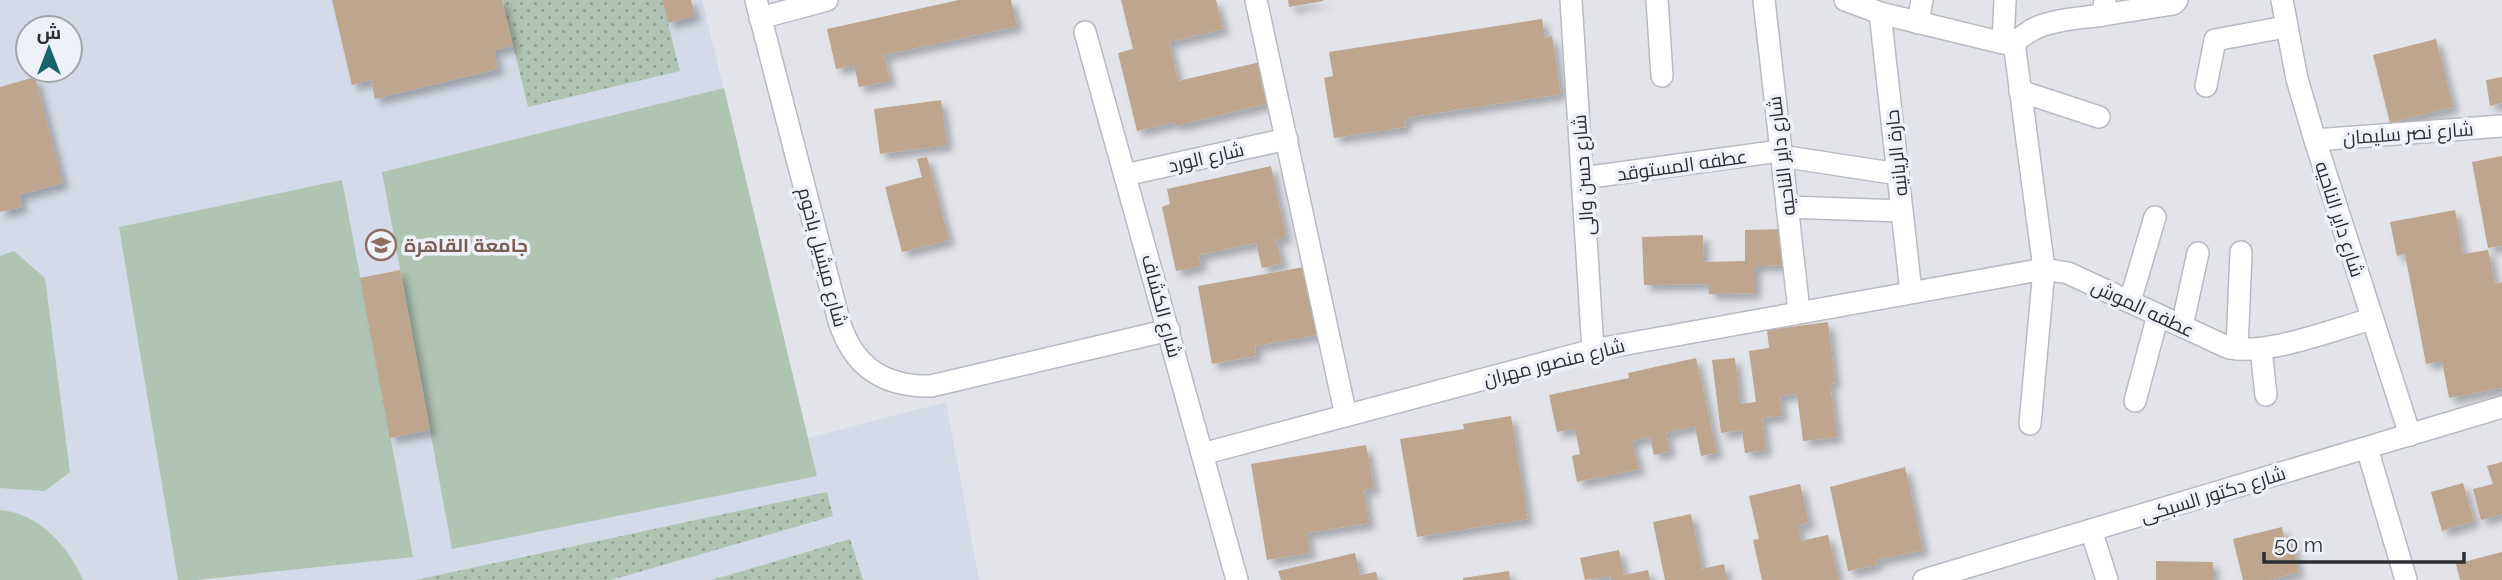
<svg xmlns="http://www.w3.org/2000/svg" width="2502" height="580" font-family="Raleway,Cairo,sans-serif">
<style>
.built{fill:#d4dae7;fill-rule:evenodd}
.grass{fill:url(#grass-dots)}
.green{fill:#b0c4b3}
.building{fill:#bda58e;filter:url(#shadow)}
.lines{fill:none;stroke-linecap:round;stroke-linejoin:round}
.minor-casing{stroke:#b7bac0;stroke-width:24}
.minor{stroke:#fff;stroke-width:21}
.labels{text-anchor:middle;stroke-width:7;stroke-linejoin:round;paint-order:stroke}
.street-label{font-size:19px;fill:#2d2e31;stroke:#eff1f8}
.education-label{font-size:19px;font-weight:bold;fill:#785e54;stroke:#eff1f8;text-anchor:start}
</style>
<defs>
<pattern id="grass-dots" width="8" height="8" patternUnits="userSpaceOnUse" patternTransform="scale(1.75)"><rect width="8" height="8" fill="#b0c4b3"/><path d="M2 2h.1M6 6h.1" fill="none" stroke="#90a092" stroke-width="1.8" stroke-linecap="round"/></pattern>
<filter id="shadow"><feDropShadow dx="6" dy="6" stdDeviation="3.5" flood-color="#0004"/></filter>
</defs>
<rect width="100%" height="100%" fill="#e2e4ea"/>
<path class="built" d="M 0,0 L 702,0 L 808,438 L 946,402 L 979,580 L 0,580 ZM 28,28 L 70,28 L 70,70 L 28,70 Z"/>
<g class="grass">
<polygon points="502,0 662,0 680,71 528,107"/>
<polygon points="827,492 833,516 611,580 415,580"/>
<polygon points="850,539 863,580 712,580"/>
</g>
<g class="green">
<polygon points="724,88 817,476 452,549 382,172"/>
<polygon points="342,180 413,557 196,580 178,580 119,227"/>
<polygon points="14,251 45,278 70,472 45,491 0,488 0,256"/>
<path d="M 0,510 C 39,513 68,546 83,580 L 0,580 Z"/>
</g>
<g class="building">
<polygon points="332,0 502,0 513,46 494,50 498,69 375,99 371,80 352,85"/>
<polygon points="662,0 691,0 695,16 668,23"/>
<polygon points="959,0 1011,0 1017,26 884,55 890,81 859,87 854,65 836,69 827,29"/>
<polygon points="1121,0 1216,0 1223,29 1169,42 1178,81 1265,61 1274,102 1175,126 1174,122 1137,131 1118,53 1133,49"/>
<polygon points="1288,0 1323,0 1323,1 1289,7"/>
<polygon points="1542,19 1545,38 1552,36 1561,94 1405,118 1406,127 1334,138 1324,78 1333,76 1329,52"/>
<polygon points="2436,39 2453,107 2390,123 2373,55"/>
<polygon points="35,77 63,183 19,195 22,207 0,212 0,87"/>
<polygon points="2502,77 2502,103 2490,106 2486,80"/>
<polygon points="941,100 947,145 880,154 874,109"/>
<polygon points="2502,156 2502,246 2488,248 2472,162"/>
<polygon points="927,157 949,240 902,252 885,187 922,177 917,159"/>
<polygon points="1271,166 1286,237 1276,239 1282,263 1262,268 1256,243 1199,255 1201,266 1176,271 1162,207 1170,204 1167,189"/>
<polygon points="2455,210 2463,254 2488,250 2495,284 2502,282 2502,388 2449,398 2442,361 2426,364 2405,254 2397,256 2390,222"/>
<polygon points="1787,229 1788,265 1755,266 1755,293 1709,294 1709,284 1644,285 1642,237 1703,235 1704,262 1745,261 1745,230"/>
<polygon points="1310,266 1322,334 1255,346 1256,356 1212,364 1198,286"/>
<polygon points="400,270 430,430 390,438 360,278"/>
<polygon points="1828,322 1835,383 1830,384 1837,437 1803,441 1797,394 1780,396 1782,416 1762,418 1766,450 1745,453 1742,430 1721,433 1712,360 1735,358 1740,404 1756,402 1749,351 1769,348 1767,330"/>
<polygon points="1696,358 1717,453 1701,456 1695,426 1666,433 1670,451 1654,455 1650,437 1632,441 1639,469 1577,482 1572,456 1580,454 1575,429 1557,432 1549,395 1629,378 1628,373"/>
<polygon points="1511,416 1528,519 1417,537 1400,439 1464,429 1463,424"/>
<polygon points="1366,445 1374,488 1364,490 1369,523 1307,533 1310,553 1267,560 1251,464"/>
<polygon points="2502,462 2502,514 2481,520 2473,489 2493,484 2487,466"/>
<polygon points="1905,467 1923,550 1876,560 1877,565 1848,571 1830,487"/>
<polygon points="2463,483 2474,521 2442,531 2431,492"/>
<polygon points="1800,484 1809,523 1798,526 1801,541 1828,535 1839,580 1762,580 1753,540 1759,539 1749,496"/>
<polygon points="1691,514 1702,569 1724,564 1727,580 1665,580 1653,522"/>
<polygon points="2282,527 2285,541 2291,539 2299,572 2269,580 2243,580 2233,539"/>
<polygon points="1619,550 1624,575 1648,570 1650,580 1611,580 1610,576 1585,580 1580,558"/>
<polygon points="2502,552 2502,580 2460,580 2456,564"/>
<polygon points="1355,553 1360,575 1376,572 1378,580 1281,580 1278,571"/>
<polygon points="2156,561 2213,562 2213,580 2156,580"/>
<polygon points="1509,571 1510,580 1463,580 1463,578"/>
</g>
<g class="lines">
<g class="minor-casing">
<g id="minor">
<path d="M 756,0 L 839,321 C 853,366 883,387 931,386 L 1169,330"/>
<polyline points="1256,0 1346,416"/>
<polyline points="1571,0 1593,350"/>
<polyline points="1657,0 1662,76"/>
<polyline points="1764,0 1799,311"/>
<path d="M 1845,0 L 1880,13 L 2003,43 C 2023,41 2023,33 2038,27 C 2058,19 2082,18 2103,15 L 2105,0"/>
<polyline points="2282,0 2297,79 2315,140 2410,435"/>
<polyline points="1880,13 1911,292"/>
<polyline points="2103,15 2173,4 2177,0"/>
<polyline points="760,18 827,0"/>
<polyline points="1918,23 1922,0"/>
<polyline points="1085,32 1237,580"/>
<polyline points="2014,42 2044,269 2030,424"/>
<polyline points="2003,43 2005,0"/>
<polyline points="2206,86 2215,40 2285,27"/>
<polyline points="2020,91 2099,117"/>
<polyline points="2315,140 2502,126"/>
<polyline points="1781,156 1898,174"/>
<polyline points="1125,175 1287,139"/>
<polyline points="1583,178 1780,151"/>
<polyline points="1787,207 1902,211"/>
<polyline points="2130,301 2155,217"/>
<polyline points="2182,326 2198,253"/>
<polyline points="2237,349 2241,252"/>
<polyline points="2261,349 2266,395"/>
<polyline points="2135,401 2158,315"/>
<polyline points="2367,448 2406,580"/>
<path d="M 1202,454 L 1593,350 L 2044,269 L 2068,273 L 2229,348 C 2271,355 2330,330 2372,319"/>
<polyline points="2091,530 2107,580"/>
<polyline points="1924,580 2502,407"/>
</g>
</g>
<use href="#minor" class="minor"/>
</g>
<defs>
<g id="university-ring" transform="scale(1.575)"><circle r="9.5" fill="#eff1f8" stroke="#8d6e63" stroke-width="1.5"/><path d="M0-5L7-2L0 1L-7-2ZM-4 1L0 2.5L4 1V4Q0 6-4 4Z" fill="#8d6e63"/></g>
</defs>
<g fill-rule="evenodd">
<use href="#university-ring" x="381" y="245"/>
</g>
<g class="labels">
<g class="street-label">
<text transform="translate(2408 133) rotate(-4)" y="7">شارع نصر سليمان</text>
<text transform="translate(1896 153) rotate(-96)" y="7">حارة الريانيه</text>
<text transform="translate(1781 156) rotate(-97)" y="7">شارع داير الناحيه</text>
<text transform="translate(1206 157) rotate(-13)" y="7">شارع الورد</text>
<text transform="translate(1682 165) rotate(-8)" y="7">عطفه المستوقد</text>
<text transform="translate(1583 175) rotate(-94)" y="7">شارع حسن والى</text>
<text transform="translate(2340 219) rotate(72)" y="7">شارع داير الناحيه</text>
<text transform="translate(823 257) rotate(75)" y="7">شارع ميشيل باخوم</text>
<text transform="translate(1162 306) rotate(75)" y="7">شارع الكشاف</text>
<text transform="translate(2143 308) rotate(25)" y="7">عطفه الموش</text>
<text transform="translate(1554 362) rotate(-14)" y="7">شارع منصور مهران</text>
<text transform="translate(2213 494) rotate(-17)" y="7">شارع دكتور السبكى</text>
</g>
<g class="education-label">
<text x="404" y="252">جامعة القاهرة</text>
</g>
</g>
<g transform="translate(49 49)"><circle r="33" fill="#eff1f8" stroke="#a1a3a8" stroke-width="2"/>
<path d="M0-5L12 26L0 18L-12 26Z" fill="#17656a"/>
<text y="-10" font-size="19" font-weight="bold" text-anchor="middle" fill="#2d2e31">ش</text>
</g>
<path d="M2264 552v10h200v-10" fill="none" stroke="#2d2e31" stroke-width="3.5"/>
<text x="2274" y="552" font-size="21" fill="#2d2e31" stroke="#eff1f8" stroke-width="5" paint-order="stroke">50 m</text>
</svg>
